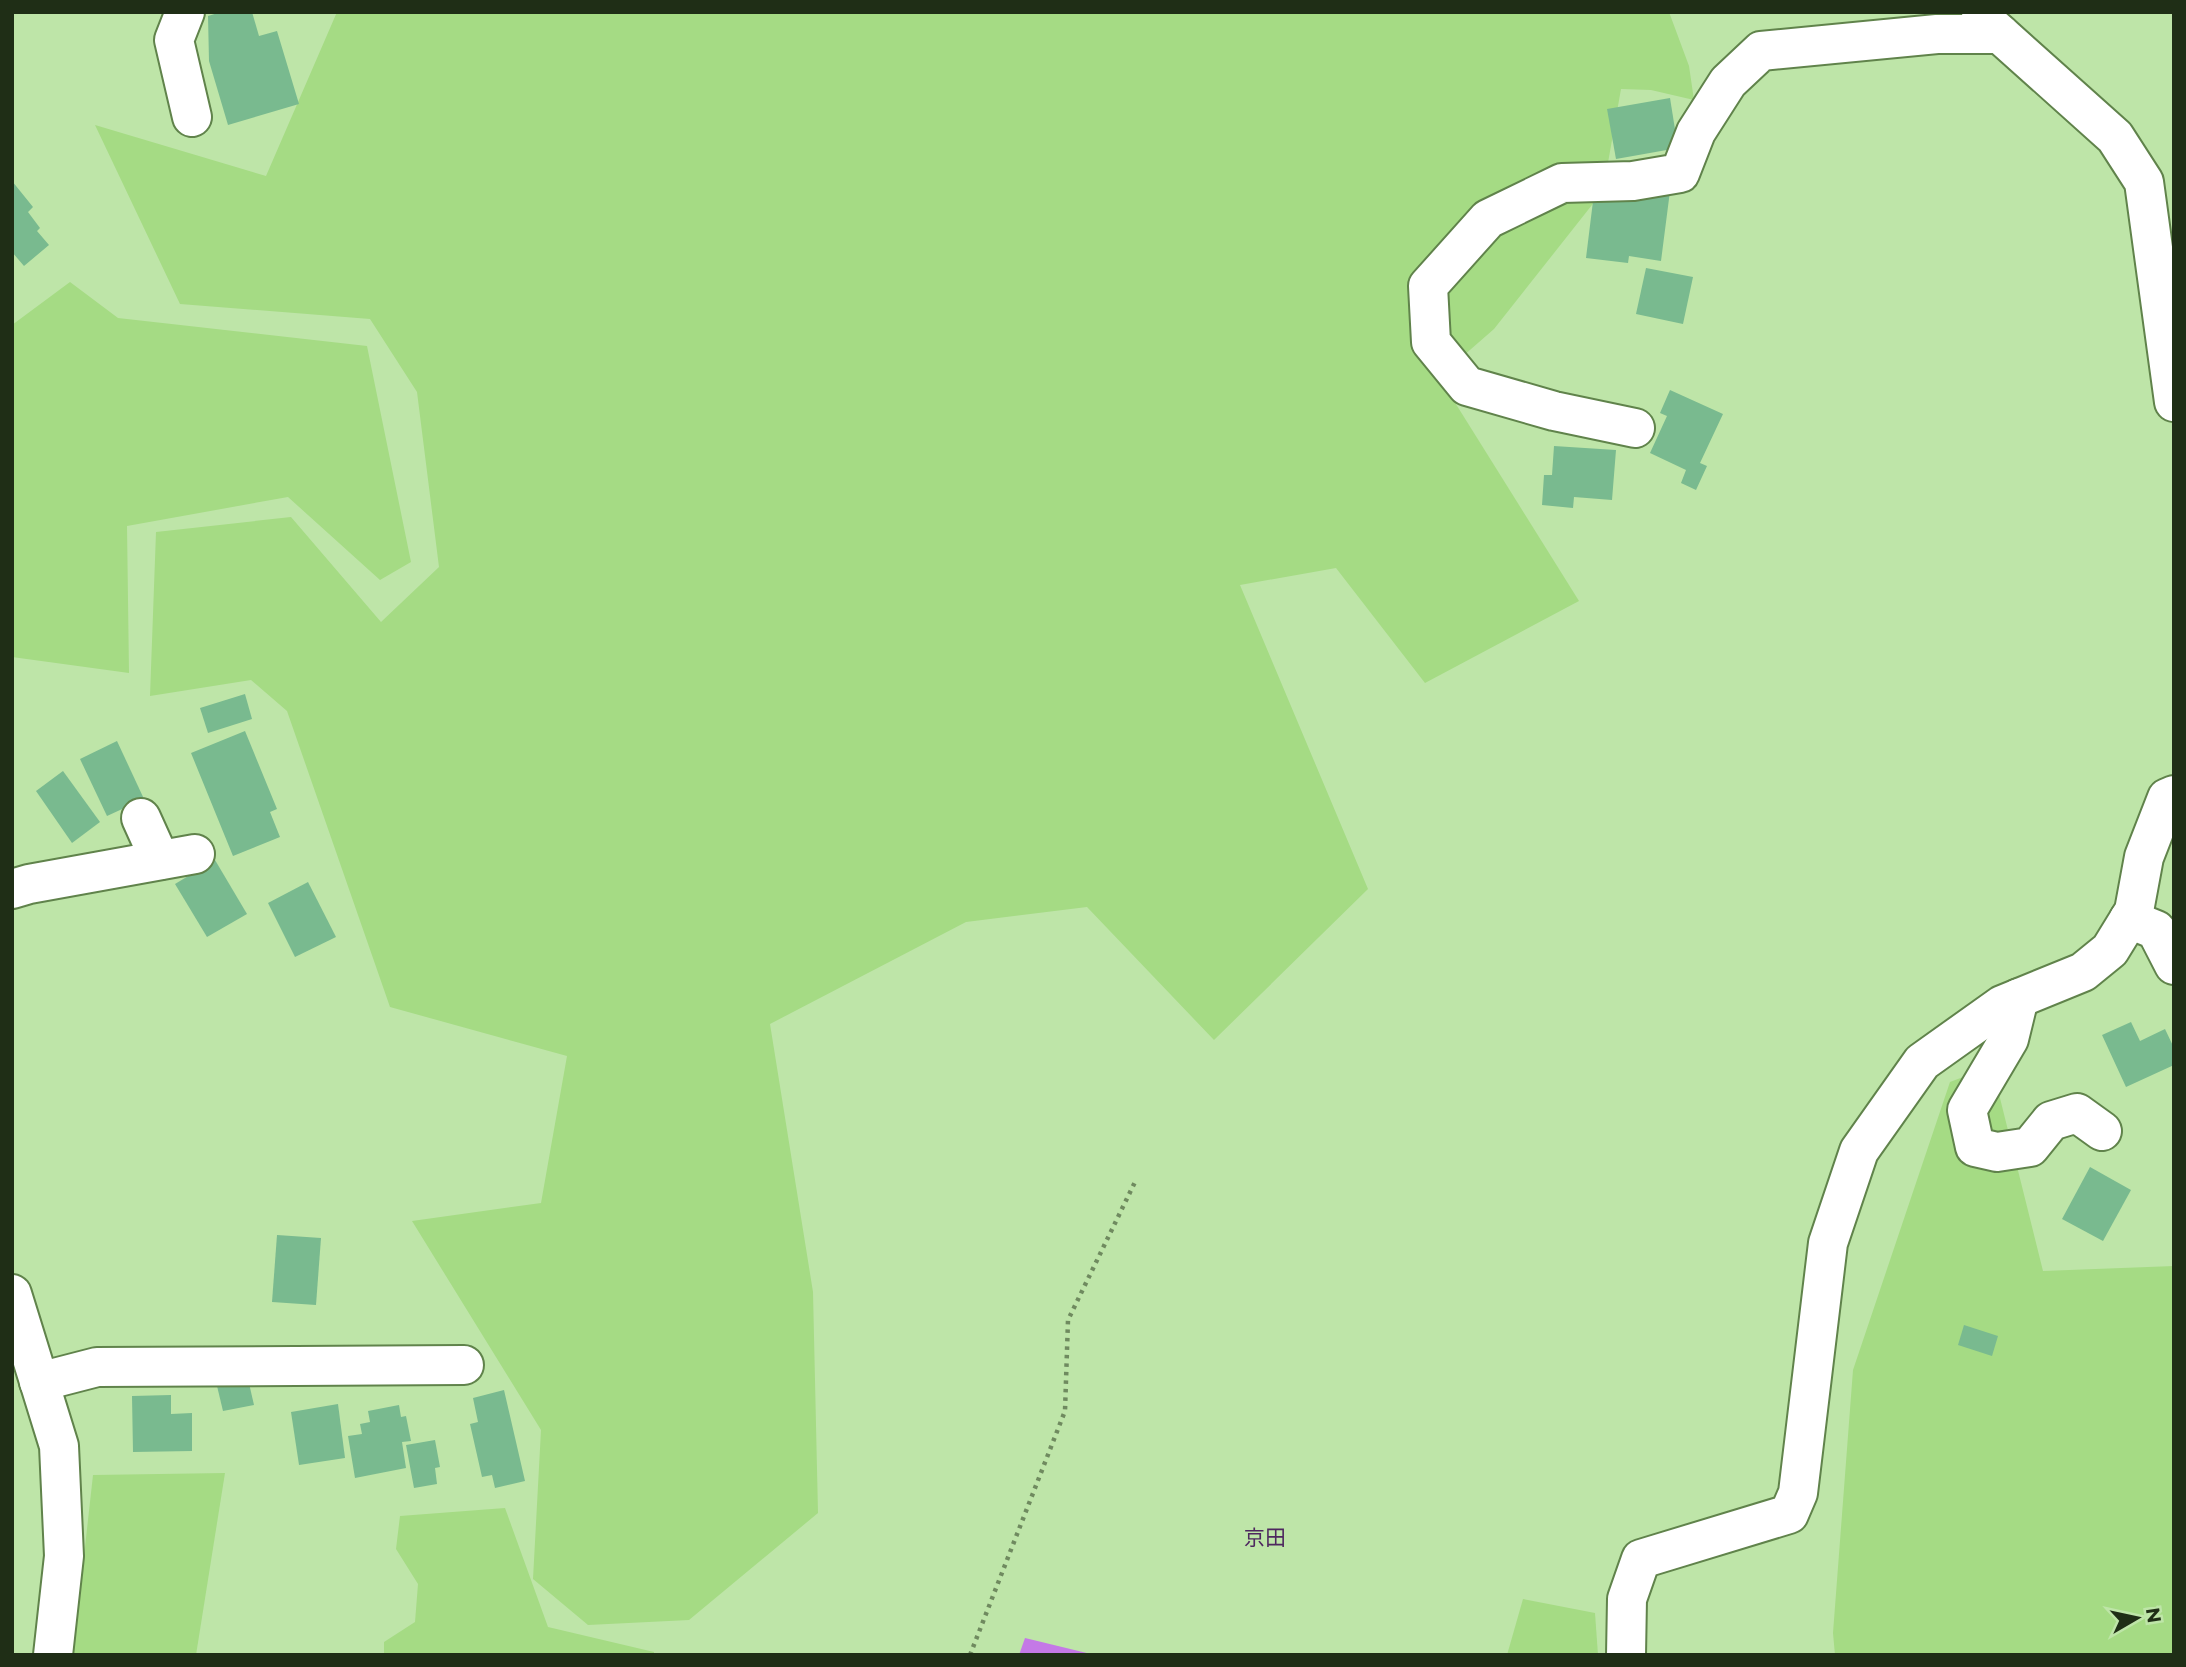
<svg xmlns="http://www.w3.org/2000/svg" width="2186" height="1667" font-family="Montserrat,'Noto Sans JP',sans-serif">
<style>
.green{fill:#a5db84}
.water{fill:#c479e6}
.building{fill:#79ba8f}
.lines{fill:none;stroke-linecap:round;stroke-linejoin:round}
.minor-casing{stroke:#60834b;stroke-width:42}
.path{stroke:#6f8a5f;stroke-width:4.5;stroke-dasharray:3.5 5;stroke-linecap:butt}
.minor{stroke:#fff;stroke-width:38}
.labels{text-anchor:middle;stroke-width:5;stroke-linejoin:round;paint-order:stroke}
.quarter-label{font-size:21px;fill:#4e285f;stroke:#bee5a8}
</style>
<rect width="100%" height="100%" fill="#bee5a8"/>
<g class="green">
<polygon points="337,12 1669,12 1689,66 1694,100 1651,90 1621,89 1603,191 1494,329 1439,377 1579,601 1425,683 1336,568 1240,585 1368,889 1214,1040 1087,907 966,922 770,1024 813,1292 818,1513 689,1620 588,1625 533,1579 541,1430 412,1221 541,1203 567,1056 390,1007 287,711 251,680 150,696 156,532 291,517 381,622 439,567 417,392 370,319 180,304 95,125 266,176"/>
<polygon points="70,282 118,318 367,346 411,562 380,580 288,497 127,526 129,673 12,657 12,325"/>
<polygon points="1992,1066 2043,1271 2174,1266 2174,1655 1835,1655 1833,1633 1853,1370 1950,1082"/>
<polygon points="225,1473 196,1655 73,1655 93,1475"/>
<polygon points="505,1508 548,1627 654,1652 654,1655 384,1655 384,1642 415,1622 418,1584 396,1549 400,1516"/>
<polygon points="1523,1599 1595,1613 1598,1655 1507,1655"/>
</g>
<polygon class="water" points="1025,1638 1095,1655 1019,1655"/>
<g class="building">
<polygon points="221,12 252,12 259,36 277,31 299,104 228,125 209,61 208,16"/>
<polygon points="1670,98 1678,148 1616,159 1607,109"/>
<polygon points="12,181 33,207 28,212 40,228 37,231 49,245 24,266 12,252"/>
<polygon points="1670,191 1661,261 1629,256 1628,263 1586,258 1594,193"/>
<polygon points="1646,268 1693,277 1683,324 1636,314"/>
<polygon points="1670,390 1723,414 1700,463 1707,466 1696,490 1681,483 1686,470 1650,453 1667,416 1660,413"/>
<polygon points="1554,446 1616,450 1612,500 1574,497 1573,508 1542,505 1544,475 1552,475"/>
<polygon points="245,694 252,719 208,733 200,708"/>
<polygon points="245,731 277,809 270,812 280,837 233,856 191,753"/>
<polygon points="117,741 144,799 107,816 80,759"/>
<polygon points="63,771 100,822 72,843 36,791"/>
<polygon points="215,860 247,914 207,937 175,884"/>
<polygon points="308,882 336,937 295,957 268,903"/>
<polygon points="2131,1022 2140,1041 2165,1029 2174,1048 2174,1065 2126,1087 2102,1035"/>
<polygon points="2090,1167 2131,1190 2103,1241 2062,1219"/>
<polygon points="277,1235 321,1238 316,1305 272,1302"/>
<polygon points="1964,1325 1998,1336 1992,1356 1958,1345"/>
<polygon points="248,1379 254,1405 223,1411 217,1386"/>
<polygon points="504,1390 525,1481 495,1488 492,1475 482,1477 470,1424 478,1422 473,1398"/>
<polygon points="171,1395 171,1414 192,1413 192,1451 133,1452 132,1396"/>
<polygon points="338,1404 345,1458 299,1465 291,1412"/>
<polygon points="399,1405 401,1417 406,1416 411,1441 402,1442 406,1468 355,1478 348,1436 362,1434 360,1424 370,1422 368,1411"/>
<polygon points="435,1440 440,1467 435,1468 437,1484 414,1488 406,1445"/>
</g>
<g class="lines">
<g class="minor-casing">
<g id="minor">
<polyline points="185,12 174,40 192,117"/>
<polyline points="1981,17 2115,137 2144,182 2174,402"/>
<polyline points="1635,428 1554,411 1467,386 1431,342 1428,286 1488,219 1562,183 1633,181 1680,173 1696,132 1728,82 1761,51 1937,34 2000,34"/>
<polyline points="141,818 160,860"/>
<polyline points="12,889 29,884 195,854"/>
<polyline points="2129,919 2156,930 2174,965"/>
<polyline points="2019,998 2009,1039 1967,1110 1975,1147 1997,1152 2030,1147 2051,1121 2077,1113 2102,1131"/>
<polyline points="12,1294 59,1446 64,1556 53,1655"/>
<polyline points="39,1382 97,1367 464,1365"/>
<polyline points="1626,1655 1627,1599 1641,1559 1789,1514 1798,1493 1828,1243 1859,1151 1922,1062 2002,1005 2083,972 2110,950 2134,911 2144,857 2167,798 2174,795"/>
</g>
</g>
<polyline class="path" points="970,1655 1065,1411 1068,1320 1135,1182"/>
<use href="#minor" class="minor"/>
</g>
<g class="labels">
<g class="quarter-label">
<text x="1265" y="1545">京田</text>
</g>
</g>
<rect width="2186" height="1667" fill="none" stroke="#1f2e16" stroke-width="28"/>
<g transform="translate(2137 1618) rotate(81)" stroke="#bee5a8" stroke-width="5" paint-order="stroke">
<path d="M0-5L12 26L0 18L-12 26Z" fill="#1f2e16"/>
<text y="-10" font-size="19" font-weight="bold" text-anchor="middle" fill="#1f2e16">N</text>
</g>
</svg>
